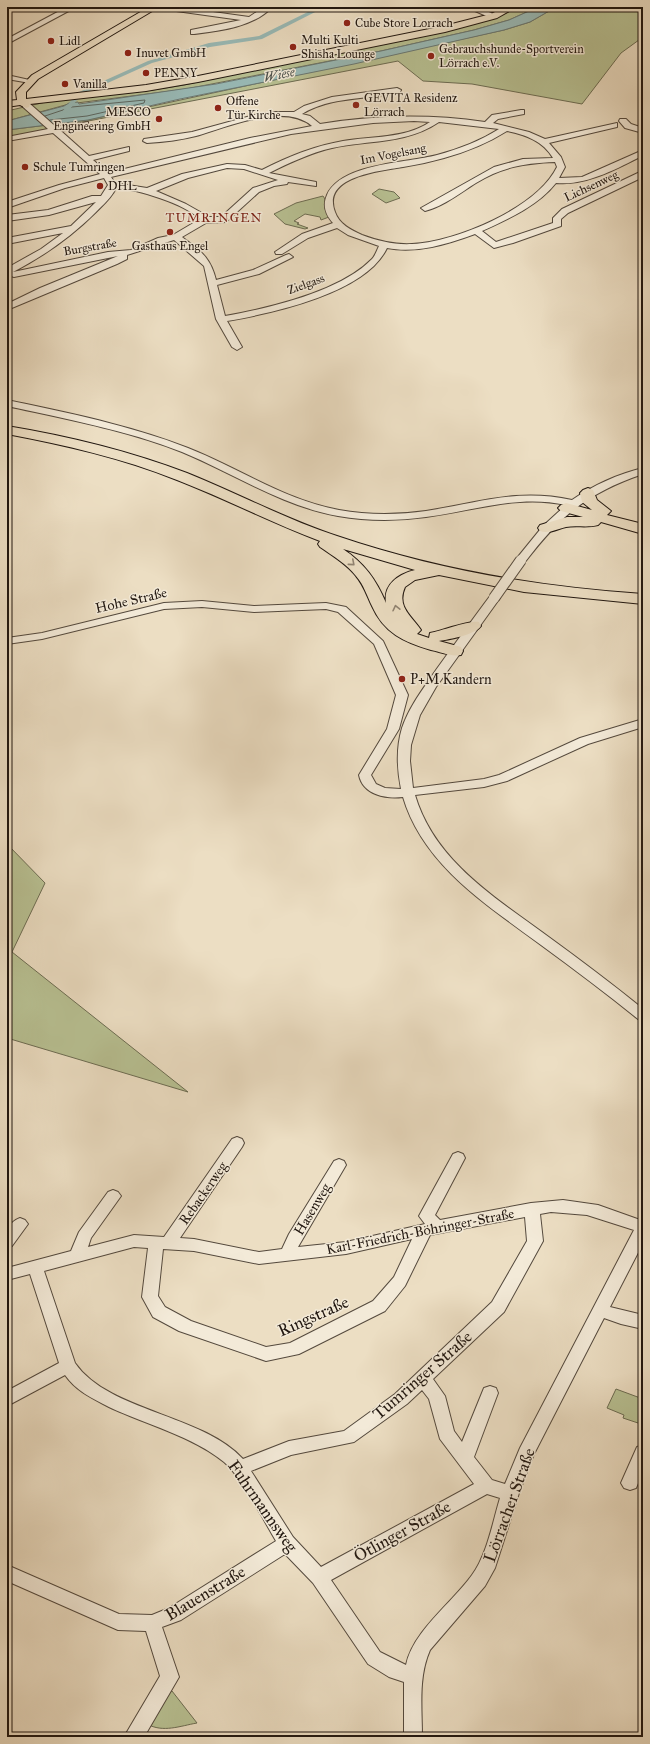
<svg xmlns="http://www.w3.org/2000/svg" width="650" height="1744" font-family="'IM FELL Great Primer',serif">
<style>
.green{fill:#b8c193;stroke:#6c6c52}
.water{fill:#99bbb8;stroke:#697975}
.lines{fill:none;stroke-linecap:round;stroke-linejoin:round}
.shore{stroke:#5d6964;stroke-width:1}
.canal{fill:#99bbb8;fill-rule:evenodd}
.minor-casing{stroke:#54493d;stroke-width:2}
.major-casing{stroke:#211710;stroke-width:2}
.highway-casing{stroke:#211710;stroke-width:2}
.minor{fill:#f3ead8;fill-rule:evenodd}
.major{fill:#ecdec3;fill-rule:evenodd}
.highway{fill:#ecdec3;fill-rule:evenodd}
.minor-bridge-casing{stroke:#54493d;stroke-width:12;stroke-linecap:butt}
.minor-bridge{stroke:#f3ead8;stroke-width:10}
.oneway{stroke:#918472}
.poi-dot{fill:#8f2418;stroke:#f3ead8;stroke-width:1.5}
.labels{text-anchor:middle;stroke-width:3;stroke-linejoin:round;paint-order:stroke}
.far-poi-label{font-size:12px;fill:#211710;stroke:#f3ead8;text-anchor:start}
.far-street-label{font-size:12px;fill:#211710;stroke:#f3ead8}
.far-water-label{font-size:13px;font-style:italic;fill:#4b504b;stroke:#f3ead8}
.far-quarter-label{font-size:13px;letter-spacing:1px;fill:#7a1f14;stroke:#f3ead8}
.street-label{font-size:14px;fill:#211710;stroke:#f3ead8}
.poi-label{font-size:14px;fill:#211710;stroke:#f3ead8;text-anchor:start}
.near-street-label{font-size:17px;fill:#211710;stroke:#f3ead8}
</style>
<rect width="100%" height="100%" fill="#ecdec3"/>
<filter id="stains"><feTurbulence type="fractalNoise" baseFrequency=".005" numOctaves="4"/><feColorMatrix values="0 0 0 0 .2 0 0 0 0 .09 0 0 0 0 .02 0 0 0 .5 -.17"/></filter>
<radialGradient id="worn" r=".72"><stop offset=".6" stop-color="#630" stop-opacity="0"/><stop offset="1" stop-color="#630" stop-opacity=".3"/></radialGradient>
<g class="green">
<polygon points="521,7 538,7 509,20 474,30 381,51 186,89 69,104 7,121 7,111 50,101 153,90 184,85 491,19"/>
<polygon points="556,7 643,7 643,37 621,53 582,104 472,84 423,81 398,61 47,129 7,139 7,130 88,120 504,30 530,22"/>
<polygon points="379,189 394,192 400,198 386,203 372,194"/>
<polygon points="323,196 325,199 325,208 329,217 321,220 320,217 305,214 294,221 299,223 297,224 308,228 305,229 285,224 274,214 296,203"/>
<polygon points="7,844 45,883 12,952 188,1092 7,1038"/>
<polygon points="616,1389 643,1399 643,1420 641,1424 623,1418 624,1415 607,1408"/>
<path d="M 172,1691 L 197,1723 C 180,1726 163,1733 147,1724 L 165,1694 Z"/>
</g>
<polygon class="water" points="538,7 556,7 530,22 504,30 354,64 180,99 88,120 7,130 7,121 64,106 69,103 78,102 79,104 216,84 381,51 474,30 509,20"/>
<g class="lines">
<polyline class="shore" points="45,116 72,107 145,100 144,103 87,116 50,120"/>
<polygon class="canal" points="318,7 325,7 262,39 210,47 152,63 81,95 67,113 62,112 77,93 148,61 209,43 259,36"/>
<g class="minor-casing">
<g id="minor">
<polygon points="67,7 76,7 7,44 7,39"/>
<path d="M 158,7 L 177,7 L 249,17 L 264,7 L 272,7 C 254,27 219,31 194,34 L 191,34 L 191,30 L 241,20 L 162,9 Z"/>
<polygon points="466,7 477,7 498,16 491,18"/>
<polygon points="7,75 34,81 30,83 7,79"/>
<path d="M 397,88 L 401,90 L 400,92 C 367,100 331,96 302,114 L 310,116 L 320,124 C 375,115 430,114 485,122 L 492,115 L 521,110 L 524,110 L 524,114 L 498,119 L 493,123 L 529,132 L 545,139 L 617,123 L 617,127 L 549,143 L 561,157 L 565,167 L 559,178 L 582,177 L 643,150 L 642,156 C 616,169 586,186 556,183 C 538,206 508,219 482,231 L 496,242 L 553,223 L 553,218 L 562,209 L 640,172 L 643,172 L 643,177 L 568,213 L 561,219 L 561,226 L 513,243 L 494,248 L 475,234 C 448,244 416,254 387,248 C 366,293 273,313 227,321 L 242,347 L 237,350 L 232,347 L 216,319 L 204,266 L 174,240 L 127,255 L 127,259 L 117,264 L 7,310 L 7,304 L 40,288 L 118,256 L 14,277 L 11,276 L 10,273 L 7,274 L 7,268 L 41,249 L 63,233 L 7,244 L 7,238 L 71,226 L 96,202 L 49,215 L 7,221 L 7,215 L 48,210 L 92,196 L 101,196 L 108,185 L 104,178 L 65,188 L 7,208 L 7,202 L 59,185 L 100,174 L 53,133 L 7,141 L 7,137 L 48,129 L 23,107 L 23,103 L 29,103 L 56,127 L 88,122 L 88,126 L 61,131 L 89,156 L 129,147 L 129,151 L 93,160 L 108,173 L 250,138 L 312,126 C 284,102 227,127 196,136 C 180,140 163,142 147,143 L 143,141 L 144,139 L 192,132 L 258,114 L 276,112 L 294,112 L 304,106 L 332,97 ZM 414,121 L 430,122 C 404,139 372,136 343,141 C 314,146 287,157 262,170 L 245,165 L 227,164 L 182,174 L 147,188 L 115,183 L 111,177 L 291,134 L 373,123 ZM 439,122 L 499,129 C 480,141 459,149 437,155 C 407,163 341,163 327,195 C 322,206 326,215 333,223 L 302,234 L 275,252 L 276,254 L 282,254 L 308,238 L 337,228 L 348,235 L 379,246 C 377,250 375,256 372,259 C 340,292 269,308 225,316 L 217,285 L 259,274 L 293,257 L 289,254 L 286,255 L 253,270 L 216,280 C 210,256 200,251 182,237 L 206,223 L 226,222 L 259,192 L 274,186 L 287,184 L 288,182 L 316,186 L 316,182 L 269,173 C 289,163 310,153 332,148 C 369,140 407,144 439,122 ZM 507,131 C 526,135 543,141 553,158 L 523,159 L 494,167 L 421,208 L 425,211 C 444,206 460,193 476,183 C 501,167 526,163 555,162 L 557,167 C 537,208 456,242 412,244 C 395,245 378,241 362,235 C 351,230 339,224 335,212 C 321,176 381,171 403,167 C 416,165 430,162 444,158 C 466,152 488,143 507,131 ZM 227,168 L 244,169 L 278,180 L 253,188 L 221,217 L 209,217 L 186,204 L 156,191 L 188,178 ZM 116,188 C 137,189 185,204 200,219 L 173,235 L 158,238 L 131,250 L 108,252 L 13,272 C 44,256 72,236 96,212 C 103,205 112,197 116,188 Z"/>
<polygon points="620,119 626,119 631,124 643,128 643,133 625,128 619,121"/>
<path d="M 7,400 C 68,413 130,425 188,448 C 239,468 284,500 339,510 C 367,515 398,515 426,511 C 479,503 517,488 572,500 C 594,485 618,474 643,468 L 643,474 C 587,493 560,516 525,562 L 517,562 L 516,560 L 517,558 L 543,526 L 566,505 C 518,494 473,511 426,517 C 397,521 367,521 338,516 C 282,506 235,474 182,452 C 126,430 66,419 7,406 Z"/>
<path d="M 494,595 L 500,598 L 436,687 L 420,715 L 411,745 L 410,761 L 413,788 L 484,779 L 499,775 L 580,738 L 643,719 L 643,727 L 588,744 L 507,781 L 484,787 L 415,795 C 434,860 494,897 546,935 C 579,959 611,983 643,1009 L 643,1021 L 638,1019 C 607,994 574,969 541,945 C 487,905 423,865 403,797 C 386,799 363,795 359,775 L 387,729 L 396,695 L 374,644 L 338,612 L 326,609 L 254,612 L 202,607 L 164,609 L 42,639 L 7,644 L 7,638 L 42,633 L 164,603 L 202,601 L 254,606 L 326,603 L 346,607 L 383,641 L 408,695 L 399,729 L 371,775 L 376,784 L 385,788 L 401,789 C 397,769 396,748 402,728 C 409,707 423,689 436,670 C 454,645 472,620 490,596 Z"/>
<path d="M 237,1137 L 242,1139 L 244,1143 L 242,1147 L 180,1238 L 194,1239 L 259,1252 L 282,1249 L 289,1234 L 334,1161 L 339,1159 L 344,1161 L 346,1165 L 298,1247 L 346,1242 L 425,1224 L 419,1216 L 453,1154 L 458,1152 L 463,1154 L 465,1158 L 435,1215 L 440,1220 L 531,1203 L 563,1200 L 598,1205 L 643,1221 L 643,1243 L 610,1307 L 643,1315 L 643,1329 L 621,1324 L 604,1318 L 534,1454 L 519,1493 L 495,1568 L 485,1586 L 430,1650 C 418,1677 422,1708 422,1737 L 404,1737 L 404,1682 L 389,1677 L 368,1664 L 313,1583 L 285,1554 L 181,1620 L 162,1627 L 179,1677 L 144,1737 L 124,1737 L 160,1676 L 146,1631 L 118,1630 L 7,1581 L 7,1565 L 119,1614 L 152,1615 L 169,1608 L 276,1541 C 264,1521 241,1476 224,1462 C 194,1437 145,1424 109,1407 C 92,1398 76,1391 65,1375 L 7,1406 L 7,1391 L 59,1363 L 30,1274 L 7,1280 L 7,1268 L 71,1251 L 79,1232 L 108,1192 L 113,1190 L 118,1192 L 121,1196 L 91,1238 L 88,1247 L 134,1235 L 164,1237 L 232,1139 ZM 551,1212 L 587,1215 L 634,1230 L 520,1448 L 505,1484 L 492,1480 L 474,1457 L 498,1393 L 496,1388 L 490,1386 L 484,1388 L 462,1442 L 454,1431 L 445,1396 L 433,1379 L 504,1312 L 543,1241 L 540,1214 ZM 525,1217 L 527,1241 L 492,1302 L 395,1394 L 344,1431 L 289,1441 L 243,1459 C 202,1414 109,1412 75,1363 L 44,1271 L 134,1247 L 148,1248 L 142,1297 L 153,1317 L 179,1331 L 266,1361 L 299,1354 L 385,1311 L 405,1286 L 430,1235 ZM 412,1239 L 394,1277 L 373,1301 L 290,1343 L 266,1347 L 191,1321 L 165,1307 L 158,1296 L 163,1249 L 194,1251 L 259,1264 L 346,1254 ZM 422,1390 L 429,1399 L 440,1439 L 474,1484 L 321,1567 L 293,1537 L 251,1471 L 291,1455 L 354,1442 L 407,1404 ZM 487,1494 L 500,1498 C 493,1521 487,1555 472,1575 C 452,1603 413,1631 406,1665 L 380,1652 L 331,1580 Z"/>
<path d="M 20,1218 L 25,1220 L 28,1224 L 12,1246 L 7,1248 C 7,1236 6,1223 20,1218 Z"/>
<path d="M 643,1445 C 643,1463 644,1471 636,1488 L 630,1490 L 624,1488 L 621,1483 L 637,1447 Z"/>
</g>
</g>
<g class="major-casing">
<polygon id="major" points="149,7 159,7 38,79 26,92 26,99 146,85 198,76 444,26 491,14 505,7 516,7 497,18 445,32 198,82 146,91 30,104 29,107 26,108 20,105 7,107 7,101 17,100 16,92 32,75"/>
</g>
<g class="highway-casing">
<g id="highway">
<path d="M 7,426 C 68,436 129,451 187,473 C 237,493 285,519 337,536 C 437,570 538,587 643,594 L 643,604 L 524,592 L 439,575 L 415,580 L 405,587 C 396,607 412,616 421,630 L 417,634 L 429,638 L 430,633 C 441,631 470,620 479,622 L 481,626 C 475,635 450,639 439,641 L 461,647 L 463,651 L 461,655 C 451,657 441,652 431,650 C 404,642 384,633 372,606 C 367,596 364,585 356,576 C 347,564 333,556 320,547 L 318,544 L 320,541 C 272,523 226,499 177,480 C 122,458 65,445 7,434 ZM 343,549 L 415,570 C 399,574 383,584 386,603 C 376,579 364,563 343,549 Z"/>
<path d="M 588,488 L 593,490 L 597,500 L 611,511 L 607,515 L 643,524 L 643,534 L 601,522 L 598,525 C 588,528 576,525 566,527 C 557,529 549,534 540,531 L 538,528 L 540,525 L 567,517 L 583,517 L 561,511 L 558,508 L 561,505 L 566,503 L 592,510 L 582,502 L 580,493 L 583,490 Z"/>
</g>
</g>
<use href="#minor" class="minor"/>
<use href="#major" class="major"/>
<use href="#highway" class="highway"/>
<g class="minor-bridge-casing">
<polyline id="minor-bridge" points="494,598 521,560"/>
</g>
<use href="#minor-bridge" class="minor-bridge"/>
</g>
<defs><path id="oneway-chevron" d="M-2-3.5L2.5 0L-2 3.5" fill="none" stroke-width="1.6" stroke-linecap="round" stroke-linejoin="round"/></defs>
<g class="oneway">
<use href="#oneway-chevron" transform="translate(352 563) rotate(41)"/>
<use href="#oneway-chevron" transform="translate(396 608) rotate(-103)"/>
</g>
<g class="poi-dot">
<circle cx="347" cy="23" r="4"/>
<circle cx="51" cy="41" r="4"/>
<circle cx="293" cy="47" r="4"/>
<circle cx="128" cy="53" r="4"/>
<circle cx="431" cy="56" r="4"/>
<circle cx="146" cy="73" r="4"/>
<circle cx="65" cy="84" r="4"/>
<circle cx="356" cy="105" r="4"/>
<circle cx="218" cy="108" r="4"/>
<circle cx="159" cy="119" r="4"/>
<circle cx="25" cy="167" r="4"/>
<circle cx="100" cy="186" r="4"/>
<circle cx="170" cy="232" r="4"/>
<circle cx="402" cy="679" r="4"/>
</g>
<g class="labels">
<g class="far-poi-label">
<text x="355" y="27">Cube Store Lorrach</text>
<text x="301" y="44">Multi Kulti<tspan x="301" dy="14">Shisha Lounge</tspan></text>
<text x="59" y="45">Lidl</text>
<text x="439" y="53">Gebrauchshunde-Sportverein<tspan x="439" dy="14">Lörrach e.V.</tspan></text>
<text x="136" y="57">Inuvet GmbH</text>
<text x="154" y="77">PENNY</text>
<text x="73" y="88">Vanilla</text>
<text x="364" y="102">GEVITA Residenz<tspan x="364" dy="14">Lörrach</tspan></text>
<text x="226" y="105">Offene<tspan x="226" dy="14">Tür Kirche</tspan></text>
<text x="151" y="116" text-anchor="end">MESCO<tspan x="151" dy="14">Engineering GmbH</tspan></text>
<text x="33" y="171">Schule Tumringen</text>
<text x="108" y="190">DHL</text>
<text x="170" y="250" text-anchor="middle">Gasthaus Engel</text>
</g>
<g class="far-street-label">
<text transform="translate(393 154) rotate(-11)" y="4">Im Vogelsang</text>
<text transform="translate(591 186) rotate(-25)" y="4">Lichsenweg</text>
<text transform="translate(90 247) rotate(-10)" y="4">Burgstraße</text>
<text transform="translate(306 284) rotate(-20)" y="4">Zielgass</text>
</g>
<g class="far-water-label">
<text transform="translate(279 74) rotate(-11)" y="5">Wiese</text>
</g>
<g class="far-quarter-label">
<text x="214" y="222">TUMRINGEN</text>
</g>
<g class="street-label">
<text transform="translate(131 600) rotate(-13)" y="5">Hohe Straße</text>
<text transform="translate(203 1193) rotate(-55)" y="5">Rebackerweg</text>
<text transform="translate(312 1209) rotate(-59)" y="5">Hasenweg</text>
<text transform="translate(420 1231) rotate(-11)" y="5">Karl-Friedrich-Böhringer-Straße</text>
</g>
<g class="poi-label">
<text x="410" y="684">P+M Kandern</text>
</g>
<g class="near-street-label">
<text transform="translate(313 1316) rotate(-24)" y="6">Ringstraße</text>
<text transform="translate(422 1375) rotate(-41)" y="6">Tumringer Straße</text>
<text transform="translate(509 1505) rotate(-70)" y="6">Lörracher Straße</text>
<text transform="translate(263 1506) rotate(55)" y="6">Fuhrmannsweg</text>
<text transform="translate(402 1531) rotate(-29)" y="6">Ötlinger Straße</text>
<text transform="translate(205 1593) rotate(-31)" y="6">Blauenstraße</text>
</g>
</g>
<rect width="650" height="1744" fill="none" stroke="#ecdec3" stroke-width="24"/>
<rect x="8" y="8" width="634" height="1728" fill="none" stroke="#211710" stroke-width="2"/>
<rect x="12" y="12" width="626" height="1720" fill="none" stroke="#211710"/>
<rect width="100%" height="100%" filter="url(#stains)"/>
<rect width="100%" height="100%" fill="url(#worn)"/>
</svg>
